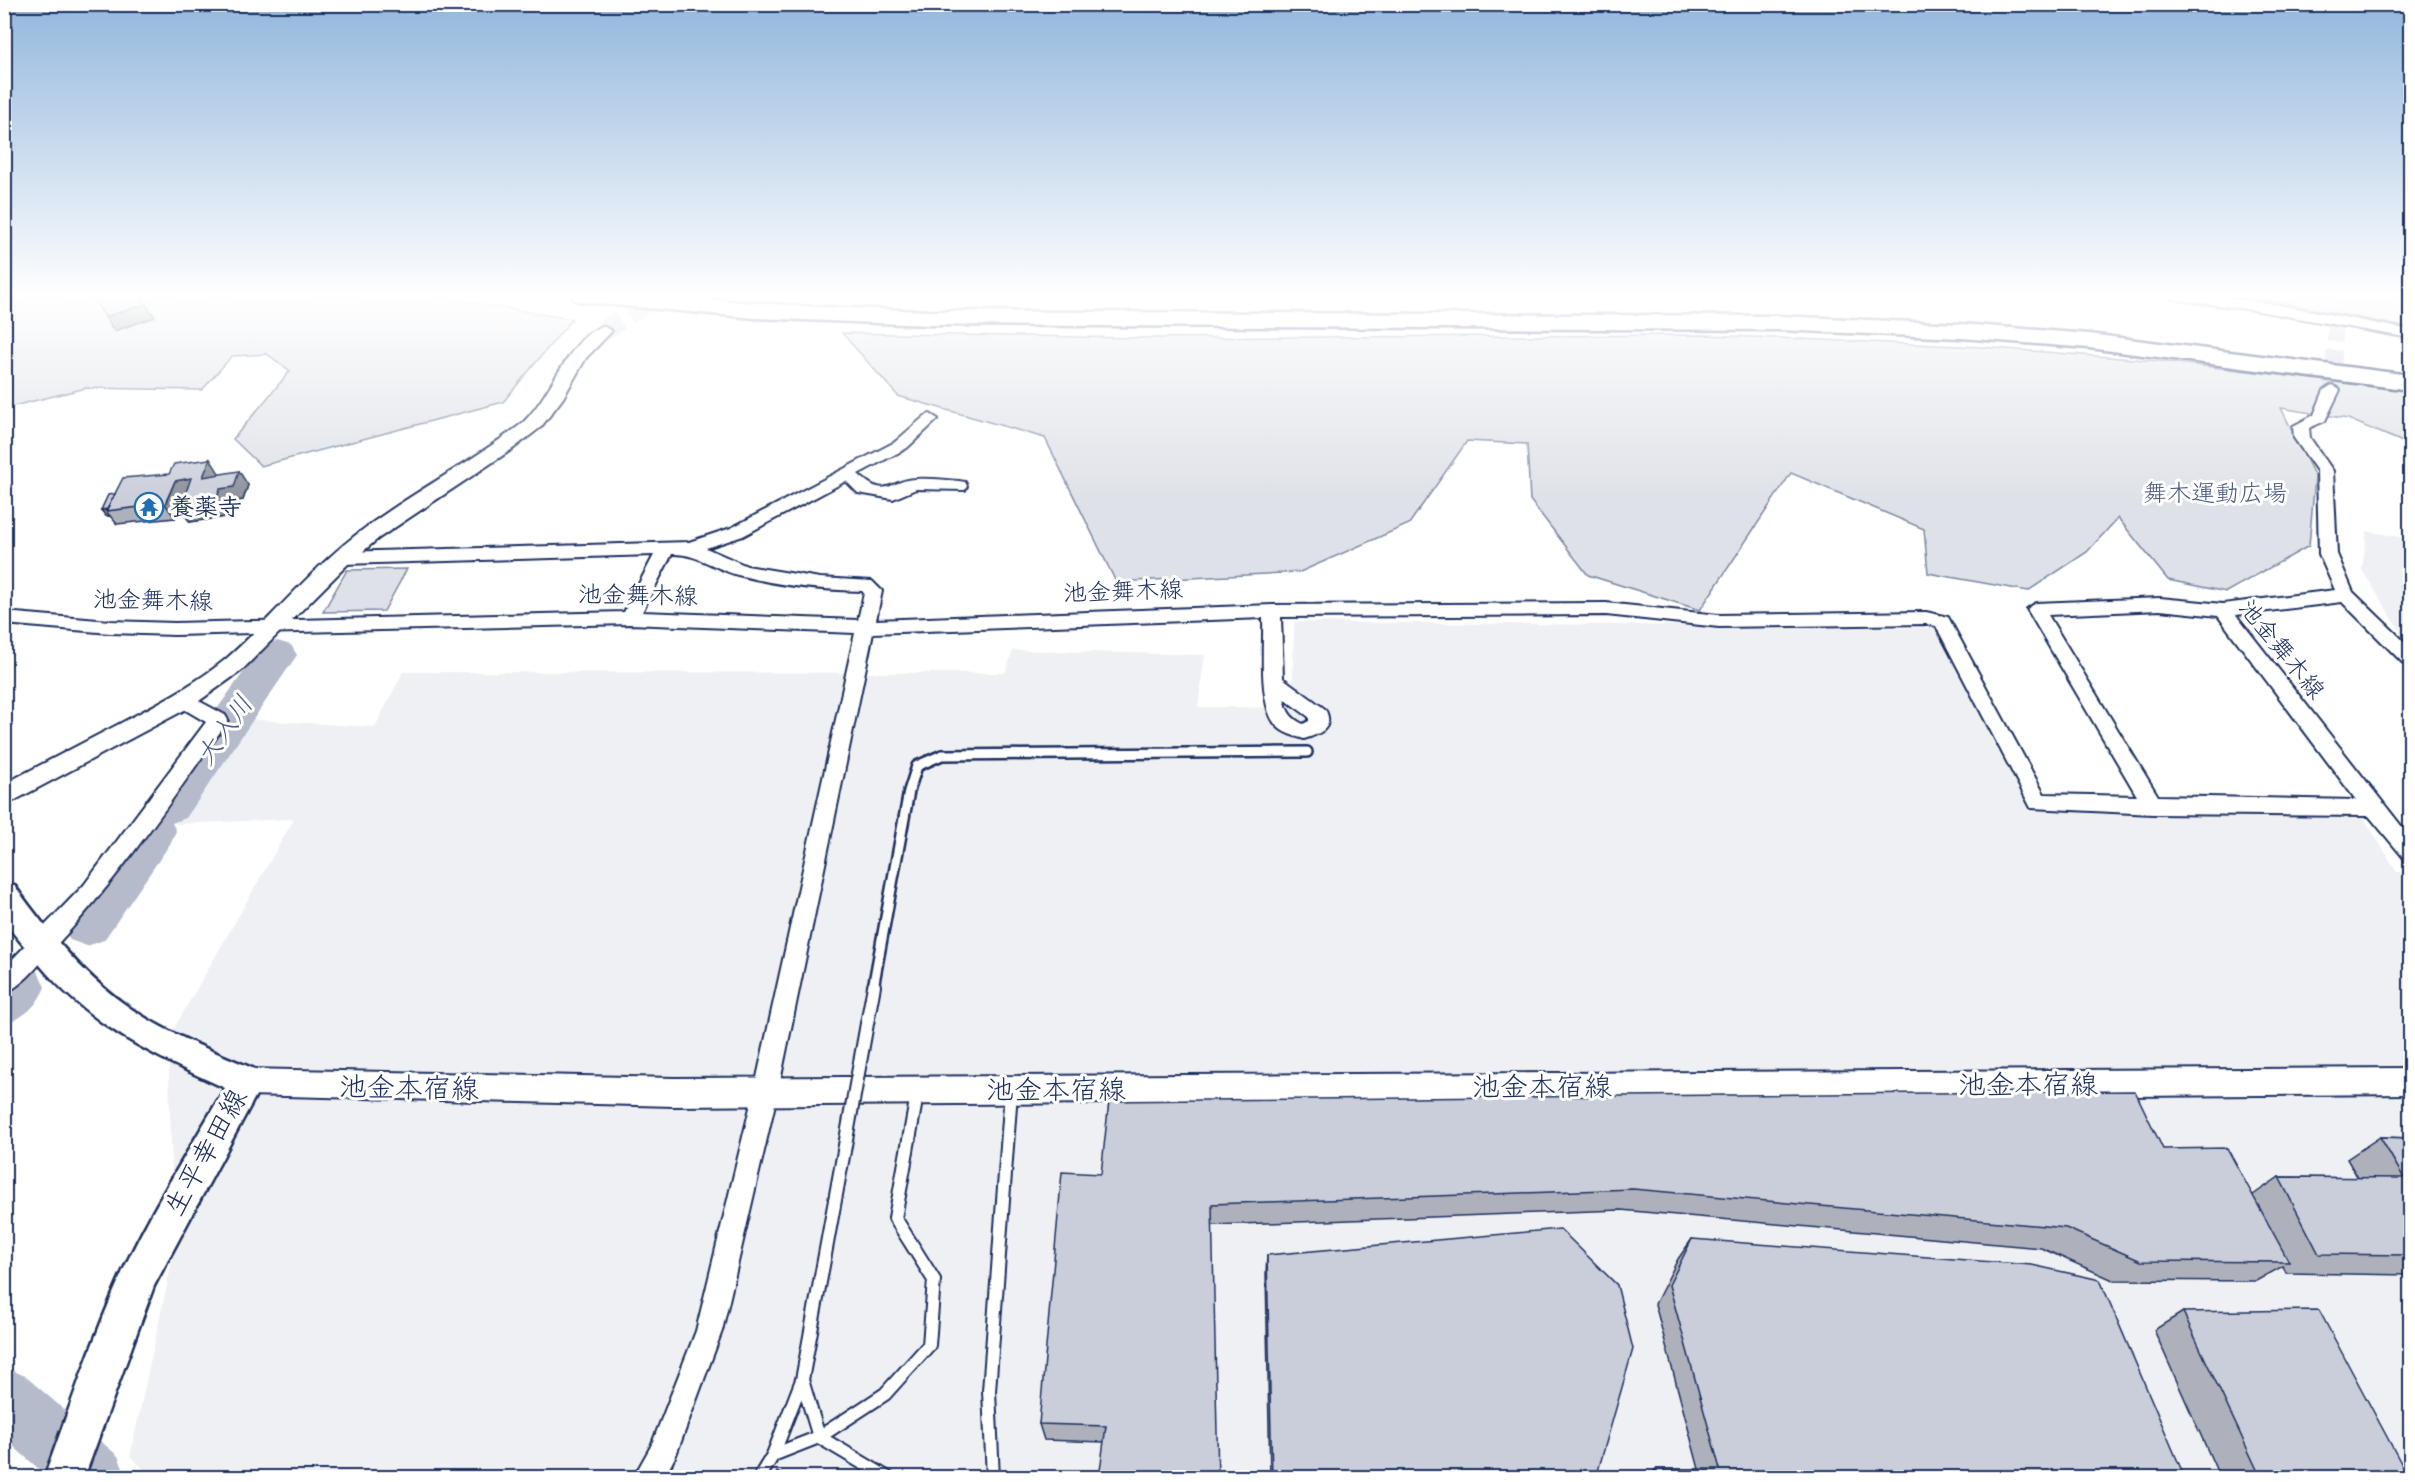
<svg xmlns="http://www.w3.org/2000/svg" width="2415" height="1482" font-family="Mynerve,'Klee One',sans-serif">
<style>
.built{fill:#eff0f4}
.green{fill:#dee1e7;stroke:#7c88a2;stroke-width:1.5}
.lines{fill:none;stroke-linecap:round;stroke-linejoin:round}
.river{fill:#b5bbca;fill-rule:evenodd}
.minor-tunnel{stroke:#d1d5df;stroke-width:16;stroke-dasharray:16 8;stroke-linecap:butt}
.tertiary-tunnel{stroke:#d1d5df;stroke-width:20;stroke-dasharray:20 10;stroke-linecap:butt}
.service-far1-casing{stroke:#1b2f5e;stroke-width:14}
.service-casing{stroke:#1b2f5e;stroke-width:16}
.minor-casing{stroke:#1b2f5e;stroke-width:4}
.tertiary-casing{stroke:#1b2f5e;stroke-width:4}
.secondary-casing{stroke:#1b2f5e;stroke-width:5}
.motorway-casing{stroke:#1b2f5e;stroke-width:5}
.service-far1{stroke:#fff;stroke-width:9}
.service{stroke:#fff;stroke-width:12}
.minor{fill:#fff;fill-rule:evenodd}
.tertiary{fill:#fff;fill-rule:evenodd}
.secondary{fill:#fff;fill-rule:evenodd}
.motorway{fill:#fff;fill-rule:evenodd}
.service-bridge-casing{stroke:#1b2f5e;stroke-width:16;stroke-linecap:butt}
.service-bridge{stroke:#fff;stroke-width:12}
.wall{fill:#aeb1bb;stroke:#1b2f5e;stroke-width:1.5}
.shaded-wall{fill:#8d9099;stroke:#1b2f5e;stroke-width:1.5}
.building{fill:#caceda;stroke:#1b2f5e;stroke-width:1.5}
.labels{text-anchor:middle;stroke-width:6;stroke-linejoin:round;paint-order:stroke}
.park-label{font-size:24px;fill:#4c5c80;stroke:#fff}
.poi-label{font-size:24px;font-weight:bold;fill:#1b2f5e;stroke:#fff;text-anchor:start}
.street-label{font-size:24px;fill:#1b2f5e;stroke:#fff}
.water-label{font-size:26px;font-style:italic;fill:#49597e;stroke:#fff}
.near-street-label{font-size:28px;fill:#1b2f5e;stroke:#fff}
</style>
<rect width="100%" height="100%" fill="#fff"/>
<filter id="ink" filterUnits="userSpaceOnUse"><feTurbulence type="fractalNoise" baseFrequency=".0167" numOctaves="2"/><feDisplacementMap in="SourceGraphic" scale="12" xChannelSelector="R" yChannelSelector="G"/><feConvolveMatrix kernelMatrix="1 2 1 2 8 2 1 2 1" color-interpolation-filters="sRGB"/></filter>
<g filter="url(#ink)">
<g class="built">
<polygon points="2367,531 2410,539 2410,636 2403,635 2362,570"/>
<polygon points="1294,622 1943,628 2042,807 2362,815 2397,872 2410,871 2410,1477 153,1478 130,1456 174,1252 168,1039 294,819 176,824 243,719 375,727 403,672 1005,673 1013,650 1205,655 1198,707 1292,708"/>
</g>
<g class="green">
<polygon points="4,295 426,295 572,319 503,402 261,466 233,439 290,371 267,354 232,356 202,390 86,388 5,408"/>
<polygon points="2245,295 2410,295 2410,328"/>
<polygon points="842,333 1134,338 1706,335 1980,347 2159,361 2410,390 2410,445 2348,419 2281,408 2315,477 2309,546 2226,592 2168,580 2118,518 2087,552 2028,591 1928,573 1924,529 1791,473 1700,610 1588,575 1530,500 1527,444 1467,441 1409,524 1300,572 1116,582 1045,438 898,396"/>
<polygon points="407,569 384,611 323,612 347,570"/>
</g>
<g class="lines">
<g class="river">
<polygon points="277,641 291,645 297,655 186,818 172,823 176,831 170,844 104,940 87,946 70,940 63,926 70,912 138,818 153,814 149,806 156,794 263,645"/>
<path d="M 21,966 L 38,972 L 45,987 C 36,1007 25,1017 4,1024 L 4,972 Z"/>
<polygon points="4,1367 25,1376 118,1456 127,1478 49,1478 4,1438"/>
</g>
<polyline class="minor-tunnel" points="2332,390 2336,321"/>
<polyline class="tertiary-tunnel" points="603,331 658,295"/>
<g class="service-far1-casing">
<polyline id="service-far1" points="873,988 909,791 917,766 942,755 1307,752"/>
</g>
<g class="service-casing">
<g id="service">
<polyline points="868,1018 874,986"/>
<polyline points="802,1380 819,1437 885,1394 929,1345 934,1280 895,1218 917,1095"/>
<polyline points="773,1455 819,1437 888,1478"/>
<polyline points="759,1478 773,1455 802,1380 844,1151"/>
<polyline points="993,1478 989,1391 1011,1092"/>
</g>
</g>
<g class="minor-casing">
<g id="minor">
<path d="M 2165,295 C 2247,294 2330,315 2410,330 L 2410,338 L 2253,310 L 2172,299 Z"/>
<path d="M 2332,385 L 2340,390 L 2325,421 L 2309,428 L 2310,438 L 2333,471 L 2337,554 L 2353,592 L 2410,647 L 2410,664 L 2403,663 L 2342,602 L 2236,615 L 2410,837 L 2410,859 L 2403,857 L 2369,816 L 2153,814 L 2031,808 L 1936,626 L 1926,624 L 1719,627 L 1606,615 L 1281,617 L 1283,678 L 1325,709 C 1335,728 1320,734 1304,739 C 1294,736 1282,733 1275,724 C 1258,702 1264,645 1263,618 L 873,633 L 778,1091 L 722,1331 L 676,1455 L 664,1478 L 633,1478 L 651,1446 L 696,1331 L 754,1091 L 855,633 L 630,624 L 175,635 L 110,633 L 4,624 L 4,612 L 110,621 L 175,623 L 624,612 L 654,555 L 342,564 L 333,558 L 342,552 L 689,542 L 731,528 L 895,442 L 925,416 L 930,414 L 938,419 L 907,448 L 858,474 C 886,501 890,480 915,479 C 930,478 945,480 959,481 L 965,482 L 967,486 L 965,490 L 916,489 L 893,499 L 858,493 L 846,481 L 743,536 L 706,548 L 747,566 L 820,578 L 872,581 L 882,591 L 876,620 L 1272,605 L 1606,603 L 1719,615 L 1926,612 L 1948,617 L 2044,794 L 2137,796 L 2027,609 L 2036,603 L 2160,598 L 2223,604 L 2335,590 L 2319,554 L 2317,471 L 2294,438 L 2293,426 L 2314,415 L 2324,390 ZM 672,554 C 698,553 717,571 742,576 C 781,586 821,590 862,591 L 864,593 L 858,620 L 642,612 ZM 2160,610 L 2218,616 L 2356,800 L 2158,796 L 2048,615 ZM 1284,699 L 1309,717 L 1309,721 L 1303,724 C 1291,718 1287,712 1284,699 Z"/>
<path d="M 184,693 L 225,715 L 228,720 L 225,725 C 170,802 117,881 52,950 C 39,964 23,986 4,993 L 4,968 L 84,885 L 206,722 L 177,705 L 175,700 L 177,695 Z"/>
</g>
</g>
<g class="tertiary-casing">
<g id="tertiary">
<path d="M 603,326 L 612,331 L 586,358 L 563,398 L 541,427 L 514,448 L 379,538 L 349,563 L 241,671 L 192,706 L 4,806 L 4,784 C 43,764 82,743 121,723 C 157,704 194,685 226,659 C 274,617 313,566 365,528 C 415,491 470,463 520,425 C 549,402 570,334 603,326 Z"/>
<polygon points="2410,1068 2410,1094 674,1106 247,1095 237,1092 232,1082 237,1072 247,1069 674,1078"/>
</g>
</g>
<g class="secondary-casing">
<path id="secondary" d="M 4,882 L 14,885 C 46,929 79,971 123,1003 C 164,1033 213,1051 259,1071 L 263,1082 L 154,1286 L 84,1478 L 44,1478 C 71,1405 95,1330 128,1260 C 157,1200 192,1145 225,1088 C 144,1051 86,1024 29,952 C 22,942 8,930 5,918 C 1,909 4,892 4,882 Z"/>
</g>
<g class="motorway-casing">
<polygon id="motorway" points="571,295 648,295 798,306 928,311 1779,316 1961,324 2089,334 2410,375 2410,390 2089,348 1961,338 1779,330 928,325 755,318 583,302 575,300"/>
</g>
<use href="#service-far1" class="service-far1"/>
<use href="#service" class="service"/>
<use href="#minor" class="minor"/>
<use href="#tertiary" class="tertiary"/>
<use href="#secondary" class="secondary"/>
<use href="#motorway" class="motorway"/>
<g class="service-bridge-casing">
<polyline id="service-bridge" points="844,1151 868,1018"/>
</g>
<use href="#service-bridge" class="service-bridge"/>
</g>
<g class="wall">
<polygon points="219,473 219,474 248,485 243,500 230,502 225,517 190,522 185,494 175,518 117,524 110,516 106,516 101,510 115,494"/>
<polygon points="2380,1137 2410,1138 2410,1275 2286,1273 2283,1266 2256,1281 2113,1280 2041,1248 1621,1210 1213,1225 1104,1442 1044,1440 1039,1424 1101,1174 2163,1149 2253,1195 2279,1177 2358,1178 2347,1159"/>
<polygon points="1692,1239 2185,1478 1647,1478 1656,1469 1699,1469 1655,1304 1678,1259"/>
<polygon points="1267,1255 1596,1478 1270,1478 1266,1274"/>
<polygon points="2183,1312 2409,1478 2220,1478 2154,1330"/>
</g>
<g class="shaded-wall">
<polygon points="146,304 155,317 114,331 105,317"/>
<polygon points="210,459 219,473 213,490 203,477"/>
<polygon points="239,471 248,485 243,500 230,502 225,517 190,522 180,509 220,489"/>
<polygon points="191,478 201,492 185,494 175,518 165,504 175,481"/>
<polygon points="116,508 106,511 110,516 106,516 101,510"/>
</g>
<g class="building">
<polygon points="108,295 140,295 146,304 105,317 94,299"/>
<polygon points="210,459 203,477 239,471 234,487 220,489 215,503 180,509 191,478 175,481 165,504 106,511 123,478 169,474 174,464"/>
<polygon points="115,494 107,509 101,510 108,495"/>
<polygon points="2135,1091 2163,1149 2227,1148 2289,1262 2141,1261 2066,1228 1633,1189 1212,1204 1218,1478 1099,1478 1106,1426 1039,1424 1062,1172 1101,1174 1109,1101"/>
<polygon points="2380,1137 2410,1138 2410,1255 2319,1254 2279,1177 2404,1178"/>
<polygon points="1560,1229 1617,1285 1633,1349 1596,1478 1272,1478 1267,1255"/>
<polygon points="1692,1239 2032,1265 2100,1280 2185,1478 1653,1478 1656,1469 1720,1469 1669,1285"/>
<polygon points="2319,1310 2409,1478 2261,1478 2183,1312"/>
<polygon points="777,1472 787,1478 774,1478"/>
</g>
</g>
<linearGradient id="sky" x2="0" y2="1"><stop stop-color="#93b7dc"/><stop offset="0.59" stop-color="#fff"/><stop offset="1" stop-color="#fff" stop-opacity="0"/></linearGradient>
<rect width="2415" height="502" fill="url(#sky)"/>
<defs>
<g id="temple-ring" transform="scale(1.5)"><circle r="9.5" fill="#fff" stroke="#1f6fb2" stroke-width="1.5"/><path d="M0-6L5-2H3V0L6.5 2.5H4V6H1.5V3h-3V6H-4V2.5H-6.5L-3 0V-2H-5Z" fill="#1f6fb2"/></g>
</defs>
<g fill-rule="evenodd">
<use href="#temple-ring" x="149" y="507"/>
</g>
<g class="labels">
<g class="park-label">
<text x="2215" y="501">舞木運動広場</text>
</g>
<g class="poi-label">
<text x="170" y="515">養薬寺</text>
</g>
<g class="street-label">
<text transform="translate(1123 591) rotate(-2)" y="8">池金舞木線</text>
<text transform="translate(638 595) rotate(1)" y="8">池金舞木線</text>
<text transform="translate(153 600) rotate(1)" y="8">池金舞木線</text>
<text transform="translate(2282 649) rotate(51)" y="8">池金舞木線</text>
</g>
<g class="water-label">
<text transform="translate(224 730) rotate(-55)" y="9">大入川</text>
</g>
<g class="near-street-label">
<text x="2028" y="1094">池金本宿線</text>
<text x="1542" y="1096">池金本宿線</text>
<text transform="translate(409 1087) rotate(1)" y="10">池金本宿線</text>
<text x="1056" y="1099">池金本宿線</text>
<text transform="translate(205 1152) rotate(-61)" y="10">生平幸田線</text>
</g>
</g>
<rect width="2415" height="1482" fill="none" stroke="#fff" stroke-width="24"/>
<rect x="12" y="12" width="2391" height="1458" fill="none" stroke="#1b2f5e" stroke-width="2" filter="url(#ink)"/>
</svg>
